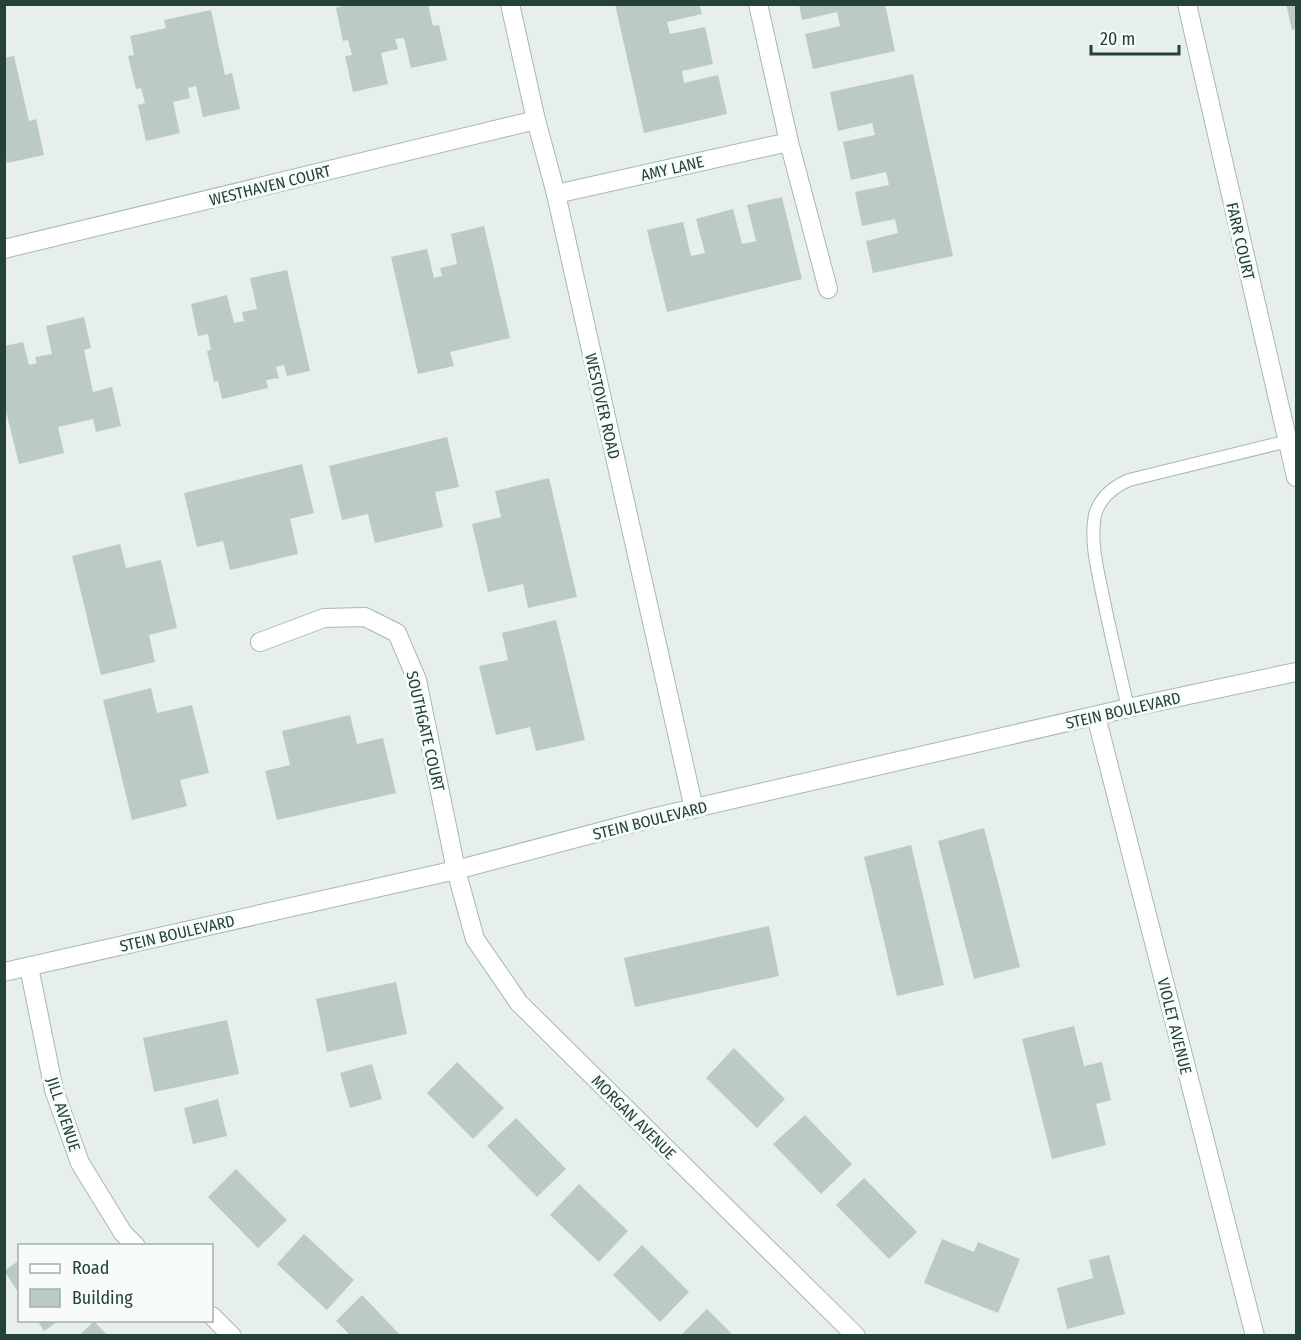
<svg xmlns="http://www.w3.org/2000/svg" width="1301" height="1340" font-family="'Fira Sans Condensed',sans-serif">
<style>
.building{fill:#bbcac4}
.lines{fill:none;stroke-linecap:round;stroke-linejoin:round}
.lane-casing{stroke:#a8b8b2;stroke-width:14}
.street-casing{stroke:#a8b8b2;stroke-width:20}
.lane{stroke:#fff;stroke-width:12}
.street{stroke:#fff;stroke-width:18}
.labels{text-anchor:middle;stroke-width:6;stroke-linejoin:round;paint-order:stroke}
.street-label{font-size:16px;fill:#24423a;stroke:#f7fbf9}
</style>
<rect width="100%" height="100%" fill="#e6efeb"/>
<g class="building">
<polygon points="341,4 428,4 433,26 439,25 447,60 411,68 404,38 395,39 398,49 381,53 388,84 353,92 345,56 352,55 348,40 343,41 336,8 342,6"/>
<polygon points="615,4 699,4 702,14 667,22 670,34 705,27 713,64 682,71 684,83 718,75 727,114 644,133"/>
<polygon points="799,4 885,4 895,51 813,69 805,34 840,26 837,12 802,20"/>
<polygon points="1286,4 1296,4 1296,29 1292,30"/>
<polygon points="211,10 225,75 232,73 240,109 203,117 196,86 188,88 190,98 173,102 180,133 146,141 138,105 145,103 141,88 136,89 128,56 134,55 130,36 166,28 164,20"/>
<polygon points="14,56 29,121 36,119 44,155 7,163 4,151 4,58"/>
<polygon points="913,74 953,256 873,273 866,241 898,233 895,219 862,226 855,192 889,185 886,172 851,180 843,142 875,135 872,123 838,131 830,92"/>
<polygon points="782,197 802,279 667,312 647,230 683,222 691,256 705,253 696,219 733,209 742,244 756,241 747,205"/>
<polygon points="484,226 510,338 450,352 454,366 418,374 391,257 427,249 434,278 442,276 440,268 457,264 451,234"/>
<polygon points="287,270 310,371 287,376 284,365 276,367 279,378 266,380 268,388 222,399 218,381 214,382 207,351 211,350 208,334 198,336 191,304 227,295 234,323 244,321 242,312 257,309 250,278"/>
<polygon points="84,317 91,348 84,350 93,392 112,387 121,426 96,432 93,419 58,427 64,453 19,464 4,403 4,346 23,342 29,365 37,363 35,357 52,354 46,326"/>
<polygon points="447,437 459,487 435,492 443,527 375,543 368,514 342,520 329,466"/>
<polygon points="302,464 314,513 290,519 298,554 230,570 223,541 197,547 184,493"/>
<polygon points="549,478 577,597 528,608 523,584 488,592 472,524 501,517 495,491"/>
<polygon points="120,544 126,568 161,560 177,628 149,635 155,662 101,675 72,556"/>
<polygon points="556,620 585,740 536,751 530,727 496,735 479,666 508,660 502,633"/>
<polygon points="151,688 157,713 192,705 209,773 180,780 187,806 132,820 103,700"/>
<polygon points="350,715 357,744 383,738 396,793 277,820 265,771 290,765 282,731"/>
<polygon points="984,828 1020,967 974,979 938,841"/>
<polygon points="911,845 944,985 897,996 864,857"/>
<polygon points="769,926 779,976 635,1007 624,958"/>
<polygon points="396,982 407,1034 327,1052 316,999"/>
<polygon points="227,1020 239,1074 154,1092 143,1038"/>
<polygon points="1074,1026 1084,1066 1102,1062 1111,1100 1096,1104 1106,1145 1052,1159 1022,1039"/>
<polygon points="734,1048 785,1099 757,1128 706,1078"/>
<polygon points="457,1062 504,1108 473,1139 427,1093"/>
<polygon points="372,1064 382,1099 350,1108 340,1073"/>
<polygon points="218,1099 227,1136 193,1144 184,1108"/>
<polygon points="805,1115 852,1164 821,1194 773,1144"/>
<polygon points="516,1118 566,1169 537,1197 487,1146"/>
<polygon points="236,1169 287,1220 258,1248 208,1197"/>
<polygon points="864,1178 917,1232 889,1259 836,1205"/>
<polygon points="579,1184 628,1231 599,1262 550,1215"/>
<polygon points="304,1234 354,1280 327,1310 277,1264"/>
<polygon points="942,1239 974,1252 978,1242 1020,1259 998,1313 924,1283"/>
<polygon points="642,1245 689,1292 660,1322 613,1275"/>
<polygon points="1109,1255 1125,1314 1067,1329 1057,1288 1093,1278 1089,1260"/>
<polygon points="20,1260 20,1295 5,1272 5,1270"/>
<polygon points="362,1295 401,1336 351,1336 336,1321"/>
<polygon points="707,1309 734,1336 680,1336"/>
<polygon points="37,1320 60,1320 44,1331"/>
<polygon points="94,1321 108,1336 79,1336"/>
</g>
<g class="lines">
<g class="lane-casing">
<path id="lane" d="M 1128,708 C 1119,669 1110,631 1102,592 C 1097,568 1090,539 1095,515 C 1100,497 1113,487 1129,480 L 1288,441"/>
</g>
<g class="street-casing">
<g id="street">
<polyline points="510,4 536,120 556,194 694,809"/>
<polyline points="758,4 789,142 828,289"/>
<polyline points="1187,4 1296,477"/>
<polyline points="556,194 789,142"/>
<polyline points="4,249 536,120"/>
<polyline points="260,642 324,618 365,617 397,633 417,680 456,870 475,939 519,1003 856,1336"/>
<polyline points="1096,716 1255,1336"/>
<polyline points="29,967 54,1090 80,1163 123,1233 136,1246"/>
<polyline points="4,972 456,870 656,817 1128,708 1296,672"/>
<polyline points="212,1316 232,1336"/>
</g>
</g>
<use href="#lane" class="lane"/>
<use href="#street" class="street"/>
</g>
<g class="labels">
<g class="street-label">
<text transform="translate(672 168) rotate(-13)" y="6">AMY LANE</text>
<text transform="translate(270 185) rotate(-14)" y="6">WESTHAVEN COURT</text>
<text transform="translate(1241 241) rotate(77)" y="6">FARR COURT</text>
<text transform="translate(603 406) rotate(77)" y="6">WESTOVER ROAD</text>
<text transform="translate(1123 710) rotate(-13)" y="6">STEIN BOULEVARD</text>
<text transform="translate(426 731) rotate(77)" y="6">SOUTHGATE COURT</text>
<text transform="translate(650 820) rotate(-14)" y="6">STEIN BOULEVARD</text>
<text transform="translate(177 933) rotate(-13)" y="6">STEIN BOULEVARD</text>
<text transform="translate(1175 1026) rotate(76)" y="6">VIOLET AVENUE</text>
<text transform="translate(64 1114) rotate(72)" y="6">JILL AVENUE</text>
<text transform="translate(634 1117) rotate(45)" y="6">MORGAN AVENUE</text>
</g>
</g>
<rect width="1301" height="1340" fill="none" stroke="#24423a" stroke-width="12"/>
<rect x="18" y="1244" width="195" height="78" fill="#f7fbf9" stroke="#a3b1ad" stroke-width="1.5"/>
<rect x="30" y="1264" width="30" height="9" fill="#ffffff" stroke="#a3b1ad" stroke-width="1.5"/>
<text x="72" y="1274" font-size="18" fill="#24423a">Road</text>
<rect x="30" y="1289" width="30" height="18" fill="#bbcac4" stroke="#a3b1ad" stroke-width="1.5"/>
<text x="72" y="1304" font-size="18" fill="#24423a">Building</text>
<path d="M1091 45v9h88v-9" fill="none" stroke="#24423a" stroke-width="3"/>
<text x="1100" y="45" font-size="18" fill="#24423a" stroke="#f7fbf9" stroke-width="4.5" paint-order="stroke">20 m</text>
</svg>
